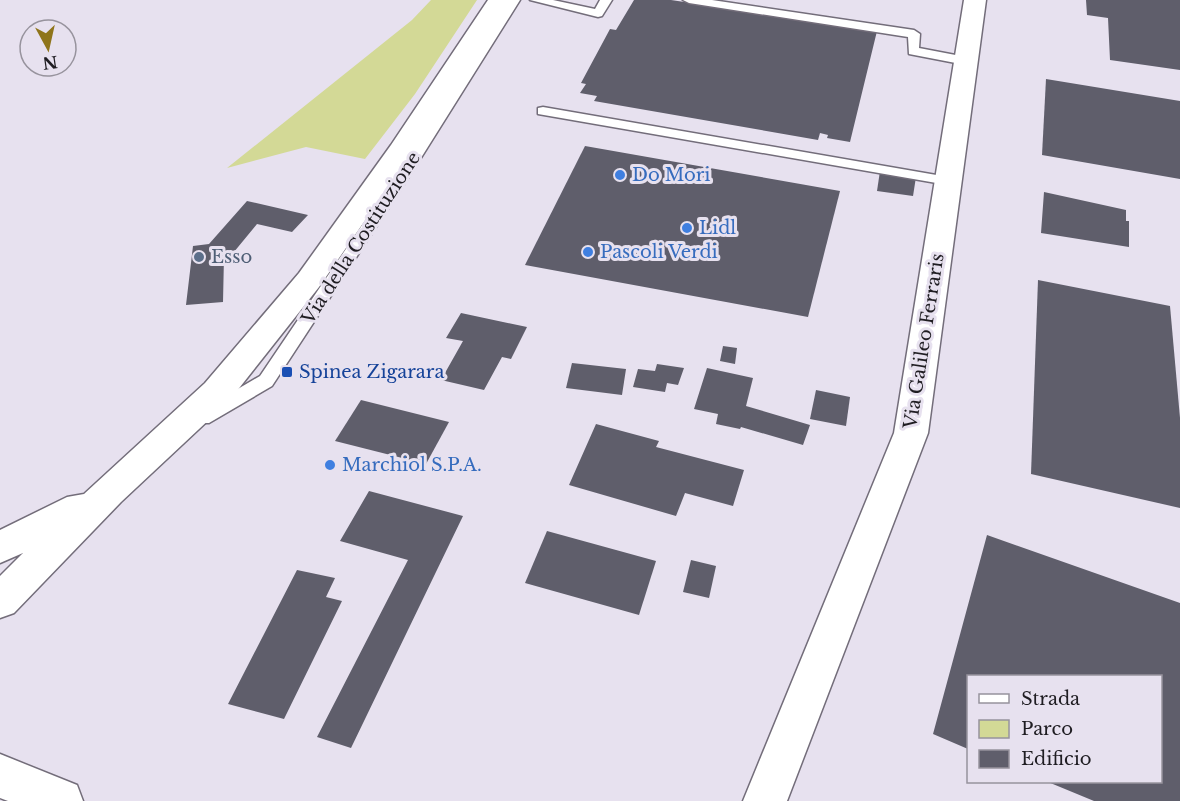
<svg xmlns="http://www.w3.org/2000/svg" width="1180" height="801" font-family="'Libre Baskerville',serif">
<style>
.green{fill:#d3d996}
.building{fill:#5f5e6b}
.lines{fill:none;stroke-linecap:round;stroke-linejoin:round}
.service-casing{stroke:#736d7a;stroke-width:3}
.minor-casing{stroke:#736d7a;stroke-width:3}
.secondary-casing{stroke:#736d7a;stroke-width:3}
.service{fill:#fff;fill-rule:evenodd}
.minor{fill:#fff;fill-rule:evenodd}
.secondary{fill:#fff;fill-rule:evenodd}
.shop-dot{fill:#3f7fe0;stroke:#e7e1ef;stroke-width:2}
.service-dot{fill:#5c6f8a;stroke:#e7e1ef;stroke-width:2}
.transit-dot{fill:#1a4fb4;stroke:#e7e1ef;stroke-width:2}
.labels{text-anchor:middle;stroke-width:6;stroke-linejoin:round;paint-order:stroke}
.shop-label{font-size:18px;fill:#366cbe;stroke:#e7e1ef;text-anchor:start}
.street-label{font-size:18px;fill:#1f1d22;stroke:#e7e1ef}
.service-label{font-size:18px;fill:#4e5e75;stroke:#e7e1ef;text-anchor:start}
.transit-label{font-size:18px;fill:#164399;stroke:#e7e1ef;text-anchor:start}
</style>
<rect width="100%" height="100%" fill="#e7e1ef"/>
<polygon class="green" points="431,0 477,0 415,94 365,159 306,147 227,168 412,20"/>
<g class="building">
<polygon points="634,0 671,0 877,31 850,142 827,138 828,135 820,133 818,140 594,101 597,96 580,93 586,84 581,83 610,29 616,30"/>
<polygon points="1086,0 1180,0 1180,70 1110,60 1108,18 1087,15"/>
<polygon points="1046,79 1180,101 1180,179 1042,155"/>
<polygon points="585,146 840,191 808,317 525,265"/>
<polygon points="880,171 916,177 913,196 877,191"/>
<polygon points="1044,192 1126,210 1126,221 1129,221 1129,247 1041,233"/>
<polygon points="247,201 308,215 292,232 257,224 229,258 224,256 223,302 186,305 193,246 209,244"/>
<polygon points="1038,280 1170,306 1180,418 1180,508 1031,474"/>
<polygon points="461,313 527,327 511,359 502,357 484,390 441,380 463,341 446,338"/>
<polygon points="723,346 737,348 735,364 720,361"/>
<polygon points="572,363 626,369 622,395 566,388"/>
<polygon points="657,364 684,368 678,385 667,383 665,392 633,387 638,369 655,371"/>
<polygon points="707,368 753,378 746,406 810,425 803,445 741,427 740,429 716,424 718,414 694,409"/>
<polygon points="816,390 850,397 846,426 810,419"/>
<polygon points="361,400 449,422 426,464 335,441"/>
<polygon points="596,424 659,441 656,447 744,470 733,506 685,493 676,516 569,485"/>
<polygon points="369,491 463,516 351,748 317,737 408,560 340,541"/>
<polygon points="547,531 656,561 639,615 525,583"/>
<polygon points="987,535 1180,603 1180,801 1094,801 1048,782 1160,782 1160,676 968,676 968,749 933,734"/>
<polygon points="691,560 716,566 709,598 683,592"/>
<polygon points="297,570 335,578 326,597 342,601 284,719 228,704"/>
</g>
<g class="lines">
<g class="service-casing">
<g id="service">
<polygon points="508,0 520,0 414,169 272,386 209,423 197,423 194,418 197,413 260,376 400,169"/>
<polygon points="530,0 553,0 595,9 600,0 612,0 602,16 598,17"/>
<polygon points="683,0 712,0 914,30 920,34 919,48 966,57 972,61 966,65 909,54 908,37 689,3"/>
<polygon points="543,107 948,177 955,181 948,185 538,114 538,108"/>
</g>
</g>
<g class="minor-casing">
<g id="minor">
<polygon points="964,0 986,0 928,433 787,801 743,801 894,433"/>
<polygon points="0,754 77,785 83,801 8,801 0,798"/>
</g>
</g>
<g class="secondary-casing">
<polygon id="secondary" points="488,0 510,0 415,148 319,287 229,401 121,502 14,613 0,618 0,576 23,553 0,563 0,530 67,497 84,494 205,383 299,273 391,145"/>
</g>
<use href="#service" class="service"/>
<use href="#minor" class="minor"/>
<use href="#secondary" class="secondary"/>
</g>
<g class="shop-dot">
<circle cx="620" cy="175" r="6"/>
<circle cx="687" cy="228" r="6"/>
<circle cx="588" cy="252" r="6"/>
<circle cx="330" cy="465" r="6"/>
</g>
<circle class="service-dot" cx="199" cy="257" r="6"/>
<rect class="transit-dot" x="281" y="366" width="12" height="12" rx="3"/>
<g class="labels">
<g class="shop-label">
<text x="632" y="181">Do Mori</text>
<text x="699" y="234">Lidl</text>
<text x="600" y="258">Pascoli Verdi</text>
<text x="342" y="471">Marchiol S.P.A.</text>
</g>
<g class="street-label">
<text transform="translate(361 238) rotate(-57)" y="6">Via della Costituzione</text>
<text transform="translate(924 341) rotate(-81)" y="6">Via Galileo Ferraris</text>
</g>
<g class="service-label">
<text x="211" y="263">Esso</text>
</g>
<g class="transit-label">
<text x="299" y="378">Spinea Zigarara</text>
</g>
</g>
<rect x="967" y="675" width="195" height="108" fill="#e7e1ef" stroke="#97939d" stroke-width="1.5"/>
<rect x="979" y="694" width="30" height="9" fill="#ffffff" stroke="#97939d" stroke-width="1.5"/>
<text x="1021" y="705" font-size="18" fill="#1f1d22">Strada</text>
<rect x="979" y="720" width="30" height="18" fill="#d3d996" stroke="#97939d" stroke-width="1.5"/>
<text x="1021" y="735" font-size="18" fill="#1f1d22">Parco</text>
<rect x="979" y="750" width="30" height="18" fill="#5f5e6b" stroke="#97939d" stroke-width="1.5"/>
<text x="1021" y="765" font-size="18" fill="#1f1d22">Edificio</text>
<g transform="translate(48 48) rotate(172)"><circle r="28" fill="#e7e1ef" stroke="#97939d" stroke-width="1.5"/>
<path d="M0-4.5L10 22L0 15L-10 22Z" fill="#8f751b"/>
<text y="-9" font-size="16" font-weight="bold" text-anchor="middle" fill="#1f1d22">N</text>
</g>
</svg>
